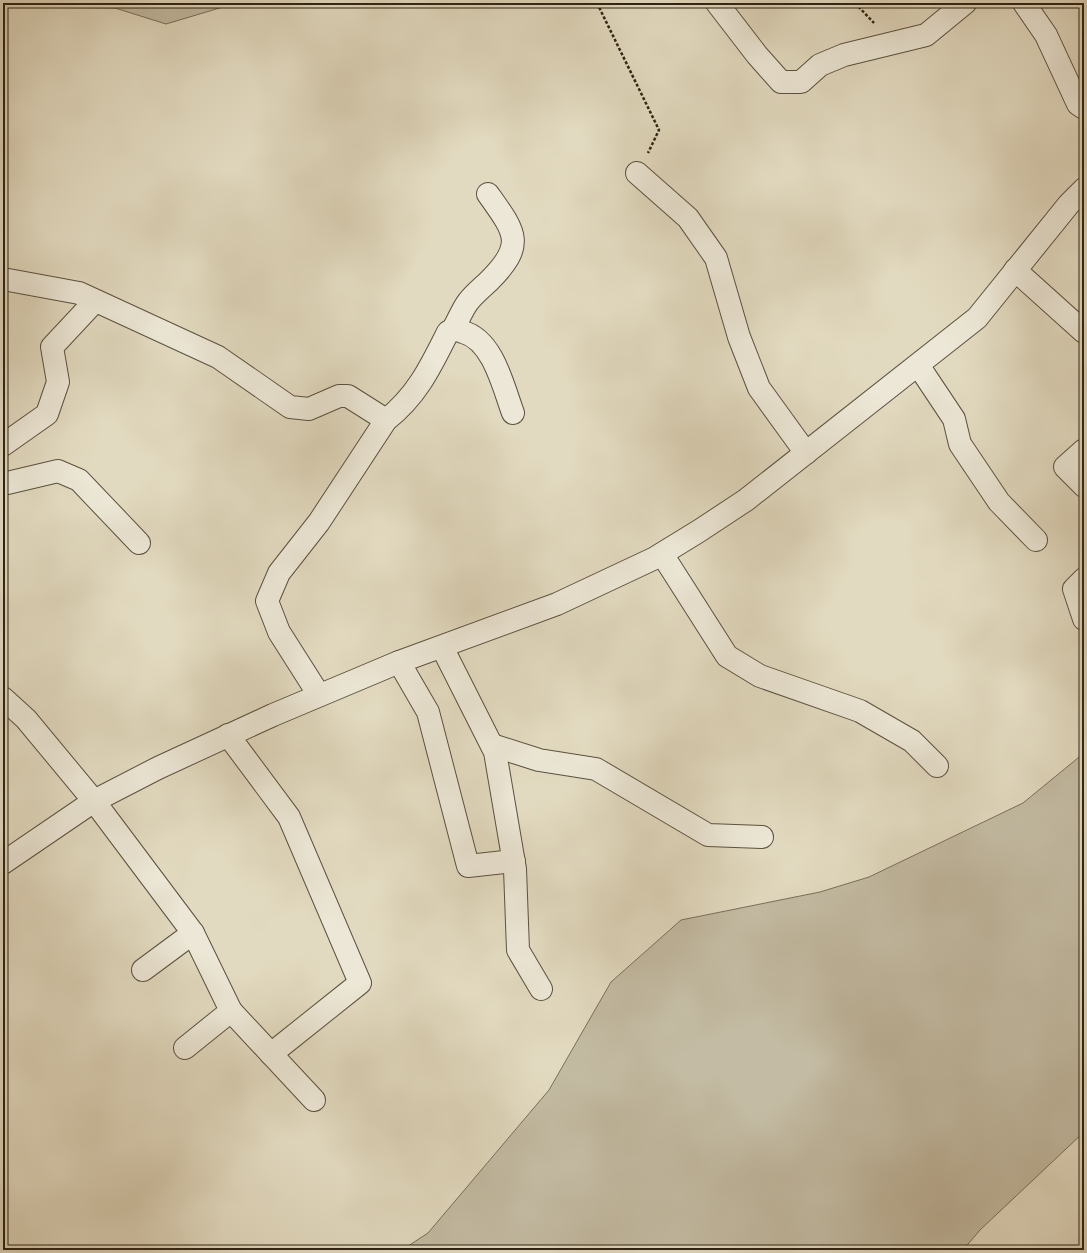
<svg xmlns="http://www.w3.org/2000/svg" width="1087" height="1253" font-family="'Libre Caslon Text',serif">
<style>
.green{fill:#c3bba3;stroke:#786f5c}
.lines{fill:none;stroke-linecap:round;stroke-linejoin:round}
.minor-casing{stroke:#5b513f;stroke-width:24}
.tertiary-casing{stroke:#5b513f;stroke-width:24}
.path{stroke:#2e2314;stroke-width:2.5;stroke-dasharray:3 2;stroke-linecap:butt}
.minor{stroke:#ece7d6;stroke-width:22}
.tertiary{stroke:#ece7d6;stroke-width:22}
</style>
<rect width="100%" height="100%" fill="#e2dac0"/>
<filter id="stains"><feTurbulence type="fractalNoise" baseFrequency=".005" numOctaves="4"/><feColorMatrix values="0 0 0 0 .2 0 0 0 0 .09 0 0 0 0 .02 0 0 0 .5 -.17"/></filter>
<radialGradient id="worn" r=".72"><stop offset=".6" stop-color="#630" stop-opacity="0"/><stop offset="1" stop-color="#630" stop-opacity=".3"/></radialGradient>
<g class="green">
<polygon points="3,3 226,3 223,7 166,24 115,8 3,7"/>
<polygon points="1084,753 1084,1132 980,1230 963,1250 402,1250 428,1233 549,1090 611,982 681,920 820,892 869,877 1023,803"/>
</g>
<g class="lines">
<g class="minor-casing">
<g id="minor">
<polyline points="717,3 757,55 781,82 801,82 820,65 844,55 926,35 965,3"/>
<polyline points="1024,3 1046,35 1078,104 1084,108"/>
<polyline points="637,173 688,218 716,258 739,337 759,388 806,453"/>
<polyline points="1015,270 1084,332"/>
<path d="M 3,279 L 79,293 L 218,357 L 290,407 L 309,409 L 339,396 L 348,396 L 386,420 C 417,396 431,366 448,332 C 454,329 457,330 463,332 C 493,340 503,386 513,413"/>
<path d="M 453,329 C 458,321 462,310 468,302 C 474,294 483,287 490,280 C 526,244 515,232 488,194"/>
<polyline points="918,365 954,419 960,444 999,502 1036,540"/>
<polyline points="3,445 47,414 58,382 52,347 95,301"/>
<polyline points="1084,450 1065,467 1084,486"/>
<polyline points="3,484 58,471 79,480 139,543"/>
<polyline points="662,554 727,656 760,676 860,711 912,741 937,766"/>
<polyline points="1084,579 1074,589 1084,619"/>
<polyline points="442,647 495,752 515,869 518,950 541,989"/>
<polyline points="399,662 428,712 468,866 514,861"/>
<polyline points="319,695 279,632 267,601 279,573 319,522 386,420"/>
<polyline points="228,735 289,817 360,983 271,1054"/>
<polyline points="492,745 539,760 596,769 708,835 762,837"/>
<polyline points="94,801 193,933 143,970"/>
<polyline points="231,1011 314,1100"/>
<polyline points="185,1048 231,1011 193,933"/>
</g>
</g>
<g class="tertiary-casing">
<g id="tertiary">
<polyline points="3,698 26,719 94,801"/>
<polyline points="3,863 94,801 158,768 273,715 399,662 557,604 655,558 699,531 746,500 977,318 1069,204 1084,189"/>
</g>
</g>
<g class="path">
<polyline points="597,3 659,130 648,153"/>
<polyline points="855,3 874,23"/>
</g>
<use href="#minor" class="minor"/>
<use href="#tertiary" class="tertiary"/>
</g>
<rect width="1087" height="1253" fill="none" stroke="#e2dac0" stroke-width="16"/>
<rect x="4" y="4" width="1079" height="1245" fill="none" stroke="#2e2314" stroke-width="2"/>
<rect x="8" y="8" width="1071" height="1237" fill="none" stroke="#2e2314"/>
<rect width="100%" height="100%" filter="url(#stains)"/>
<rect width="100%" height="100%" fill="url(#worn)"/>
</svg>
